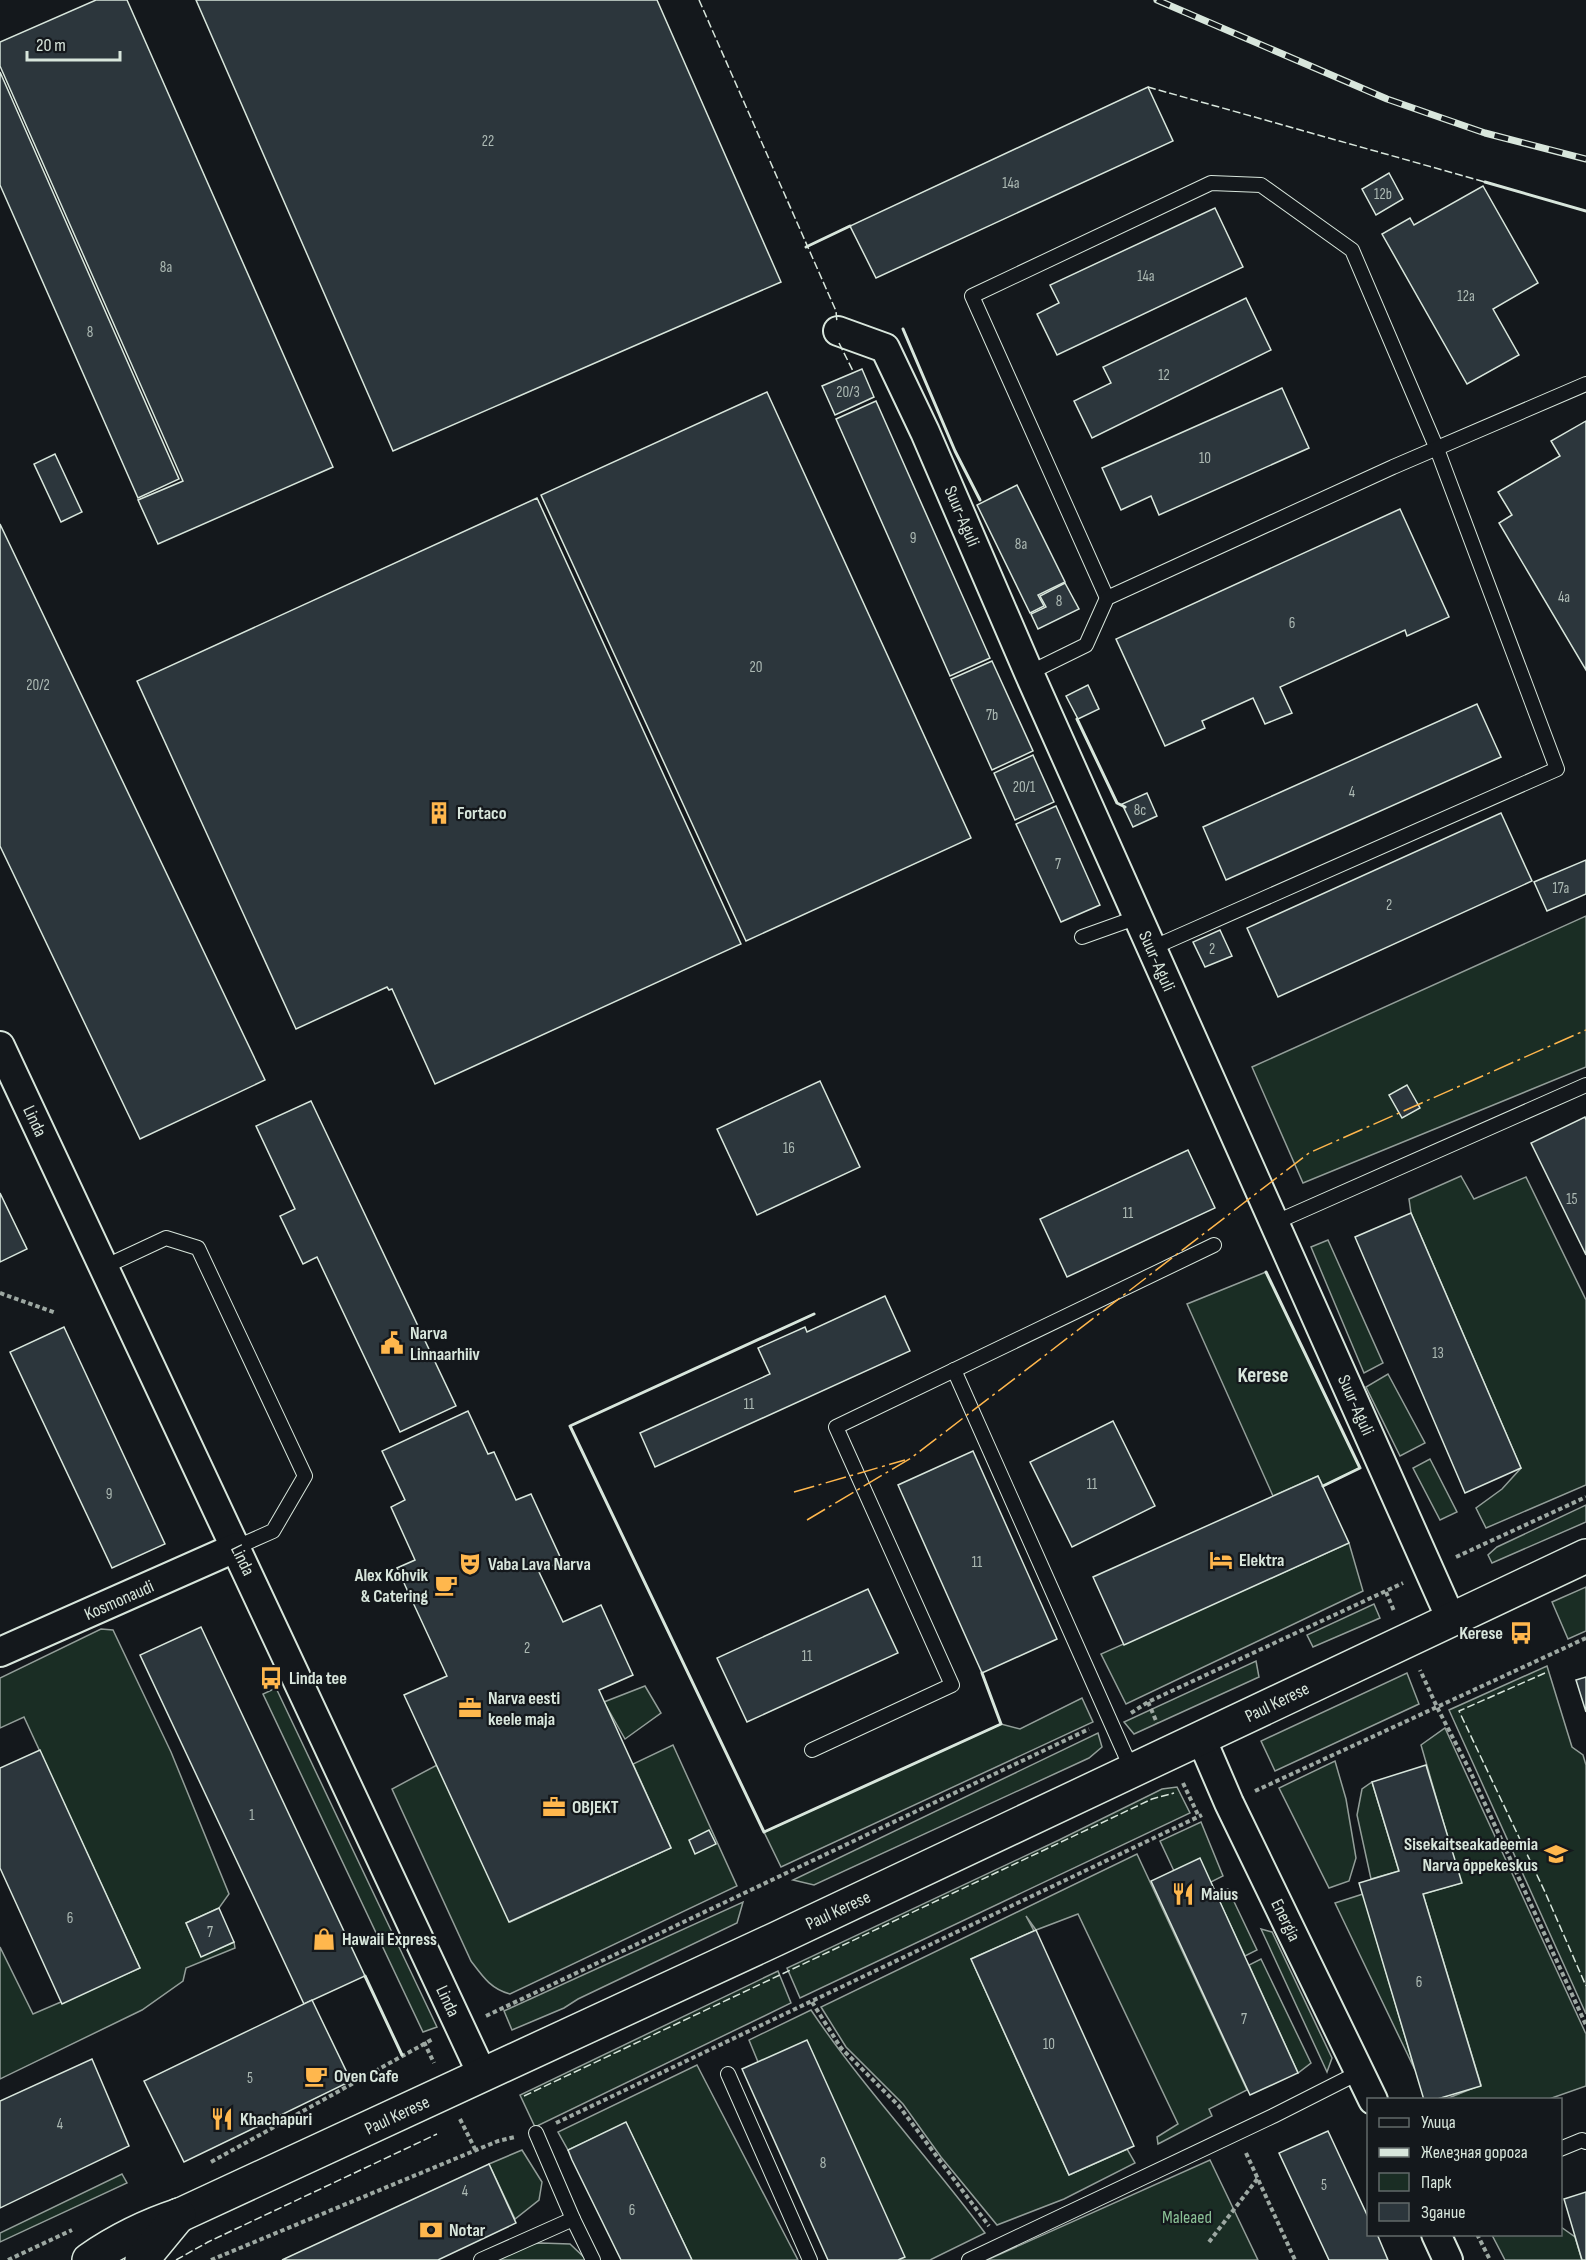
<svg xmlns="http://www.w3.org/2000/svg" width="1586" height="2260" font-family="'Sofia Sans Condensed',sans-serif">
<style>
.green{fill:#1a2d24;stroke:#939e99;stroke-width:1.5}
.building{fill:#2c363c;stroke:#d8e6dc;stroke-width:1.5}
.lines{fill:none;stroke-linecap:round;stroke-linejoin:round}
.service-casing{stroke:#d8e6dc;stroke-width:16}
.minor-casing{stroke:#d8e6dc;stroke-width:32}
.trunk-casing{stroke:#d8e6dc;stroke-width:36}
.path{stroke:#9da8a2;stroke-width:4;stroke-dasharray:4.5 3;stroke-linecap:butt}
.service{stroke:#14181c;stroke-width:14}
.minor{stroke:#14181c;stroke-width:28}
.trunk{stroke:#14181c;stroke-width:33}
.rail-casing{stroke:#d8e6dc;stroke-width:7}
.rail{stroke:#14181c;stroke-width:4.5;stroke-dasharray:14;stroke-linecap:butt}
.fence{stroke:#d8e6dc;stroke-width:1.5;stroke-dasharray:8 3;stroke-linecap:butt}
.wall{stroke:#d8e6dc;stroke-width:3}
.power{stroke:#ffb74d;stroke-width:1.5;stroke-dasharray:21 4.5 3 4.5;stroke-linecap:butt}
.labels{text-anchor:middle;stroke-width:4.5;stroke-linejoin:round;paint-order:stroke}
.number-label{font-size:15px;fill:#adbab4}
.street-label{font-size:18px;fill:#d8e6dc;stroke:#14181c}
.poi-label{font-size:18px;font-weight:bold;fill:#d8e6dc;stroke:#14181c;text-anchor:start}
.park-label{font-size:18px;fill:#8ac095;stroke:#14181c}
.quarter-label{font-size:21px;font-weight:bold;fill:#d8e6dc;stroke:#14181c}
</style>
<rect width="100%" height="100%" fill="#14181c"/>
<g class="green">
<polygon points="1586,916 1586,1067 1303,1183 1252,1067"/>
<polygon points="1461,1176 1474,1199 1526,1177 1586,1300 1586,1485 1486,1528 1476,1508 1502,1489 1521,1468 1411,1213 1409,1199"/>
<polygon points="1328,1240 1383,1363 1364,1373 1311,1247"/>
<polygon points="1266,1272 1360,1468 1323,1486 1318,1476 1273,1496 1187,1304"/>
<polygon points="1388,1374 1425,1443 1400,1456 1366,1387"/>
<polygon points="1430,1459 1457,1512 1440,1520 1413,1468"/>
<polygon points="1586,1505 1586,1522 1492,1563 1488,1555 1497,1547"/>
<polygon points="1349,1543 1363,1591 1126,1704 1101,1654"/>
<polygon points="1586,1587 1586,1631 1568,1639 1552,1602"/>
<polygon points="1374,1604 1380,1618 1313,1647 1307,1635"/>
<polygon points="101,1629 113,1630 171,1752 229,1894 219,1908 186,1923 201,1956 234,1942 235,1948 186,1968 183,1981 142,2010 0,2079 0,1947 33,2014 140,1968 24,1717 0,1728 0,1678"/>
<polygon points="1256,1661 1259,1677 1134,1734 1124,1722"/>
<polygon points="1547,1666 1572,1747 1583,1755 1586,1765 1586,2014 1449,1710"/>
<polygon points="1407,1673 1419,1704 1275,1771 1261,1741"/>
<polygon points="645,1686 661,1713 625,1739 604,1702"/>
<polygon points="276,1688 437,2027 423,2032 263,1694"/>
<polygon points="1082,1698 1093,1722 781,1867 764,1832 1001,1724 1020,1729"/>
<polygon points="1445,1728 1586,2034 1586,2086 1549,2099 1446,2099 1481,2085 1423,1894 1461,1883 1421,1745"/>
<polygon points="1098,1733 1102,1747 1089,1758 814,1885 793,1880"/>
<path d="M 673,1745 L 737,1886 L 510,1994 C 491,1989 483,1977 471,1961 L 392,1789 L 437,1765 L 510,1922 L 671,1848 L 633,1764 Z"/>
<polygon points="1335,1761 1346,1799 1356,1858 1349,1881 1329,1888 1279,1788"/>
<polygon points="1372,1782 1399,1871 1371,1879 1357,1815 1362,1789"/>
<polygon points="1177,1787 1190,1813 800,1998 787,1968 1059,1840 1162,1789"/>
<polygon points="1201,1822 1223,1876 1211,1882 1174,1871 1160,1841"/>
<polygon points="1137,1854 1247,2090 1209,2109 1212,2116 1158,2144 1157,2137 1178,2124 1078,1914 1036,1930 1026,1916 1034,1931 971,1959 1069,2175 1127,2149 1135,2163 1064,2199 997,2225 941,2157 903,2104 846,2047 821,2007"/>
<polygon points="1228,1889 1257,1950 1245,1956 1216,1894"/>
<polygon points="1363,1894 1415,2070 1335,1903"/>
<polygon points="743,1902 737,1923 578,1999 564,2008 512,2030 504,2011"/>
<polygon points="1261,1929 1272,1932 1332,2058 1327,2072"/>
<polygon points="1261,1959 1311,2063 1298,2073 1249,1965"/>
<polygon points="778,1971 791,2003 535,2127 520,2095"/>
<path d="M 811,2010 C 864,2089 929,2157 985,2233 L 930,2260 L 898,2260 L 904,2257 L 758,2062 L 749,2040 Z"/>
<polygon points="697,2065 787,2239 798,2260 692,2260 626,2123 568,2150 558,2132"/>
<polygon points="522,2150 542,2182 539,2200 515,2219 489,2164"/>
<polygon points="1210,2160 1258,2260 987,2260"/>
<polygon points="122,2174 127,2183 0,2242 0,2233"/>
<polygon points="1561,2227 1575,2237 1582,2260 1505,2260 1492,2235 1560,2234"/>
<polygon points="541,2243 570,2244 587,2260 496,2260 530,2244"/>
</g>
<g class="building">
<polygon points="96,0 127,0 333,467 158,544 138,500 183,481 0,66 0,42"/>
<polygon points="196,0 657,0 781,282 393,451"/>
<polygon points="0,72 179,479 138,498 0,185"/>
<polygon points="1148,87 1173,141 876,278 850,226"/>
<polygon points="1389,173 1403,199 1376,215 1362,189"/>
<polygon points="1483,186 1538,283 1493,309 1519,355 1467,384 1382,234 1410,218 1414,225"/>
<polygon points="1215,208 1243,267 1057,355 1037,314 1059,303 1050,285"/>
<polygon points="1246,298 1271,350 1092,438 1074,401 1111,383 1103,367"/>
<polygon points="862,369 874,397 835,415 822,386"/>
<polygon points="1282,388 1309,448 1159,515 1151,496 1121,510 1102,468"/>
<polygon points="767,392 971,838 746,941 541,495"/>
<polygon points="876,401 990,658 950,676 836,419"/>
<polygon points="1586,421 1586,670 1499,523 1512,515 1498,492 1560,456 1551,441"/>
<polygon points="55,454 82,512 61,522 34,464"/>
<polygon points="1017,485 1065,582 1038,595 1044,606 1030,613 977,505"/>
<polygon points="537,498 741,944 435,1084 392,989 389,990 387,987 296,1029 137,681"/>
<polygon points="1400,509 1449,617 1407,636 1405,630 1280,687 1292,713 1265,724 1253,698 1202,721 1205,728 1165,746 1116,639"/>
<polygon points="0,524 265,1080 140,1139 0,846"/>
<polygon points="1065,583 1079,609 1038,629 1031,614 1046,607 1040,596"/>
<polygon points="992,661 1033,751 992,770 951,679"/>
<polygon points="1088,685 1099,709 1078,719 1066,696"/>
<polygon points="1477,704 1501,757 1226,880 1203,827"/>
<polygon points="1033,755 1054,802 1015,820 994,773"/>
<polygon points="1147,793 1157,816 1133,827 1122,804"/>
<polygon points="1056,806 1100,905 1061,922 1016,824"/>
<polygon points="1501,813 1532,881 1278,997 1247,928"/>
<polygon points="1586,860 1586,894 1547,911 1534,882"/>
<polygon points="1220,930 1232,956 1205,967 1193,942"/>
<polygon points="820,1081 860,1167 757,1215 717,1129"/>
<polygon points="1407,1085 1420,1108 1402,1118 1389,1095"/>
<polygon points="311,1101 456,1406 400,1432 317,1257 303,1264 280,1216 295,1209 256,1126"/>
<polygon points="1585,1117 1586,1120 1586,1255 1531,1143"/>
<polygon points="1188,1150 1215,1208 1067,1277 1040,1219"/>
<polygon points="0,1193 27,1249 0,1262"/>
<polygon points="1411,1213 1521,1468 1465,1493 1355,1237"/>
<polygon points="885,1296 910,1351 655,1467 640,1433 770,1374 758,1348 805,1327 807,1332"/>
<polygon points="64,1327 165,1544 112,1568 10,1352"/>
<polygon points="468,1411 488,1454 494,1452 516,1500 531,1494 562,1561 539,1572 563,1622 601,1605 633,1675 599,1690 671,1848 509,1922 404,1695 447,1676 397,1568 415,1560 391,1507 405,1500 382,1451"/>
<polygon points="1113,1421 1155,1506 1072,1547 1030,1462"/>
<polygon points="973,1451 1057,1639 982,1673 898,1485"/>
<polygon points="1318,1476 1349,1543 1124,1645 1093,1577"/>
<polygon points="868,1589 898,1653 747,1722 717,1658"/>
<polygon points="201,1627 365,1976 304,2004 140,1655"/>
<polygon points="1586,1677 1586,1712 1576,1680"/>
<polygon points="40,1750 140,1968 62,2004 0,1868 0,1768"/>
<polygon points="1426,1765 1462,1883 1423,1894 1481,2086 1434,2100 1424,2100 1359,1883 1399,1871 1372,1782"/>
<polygon points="709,1830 716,1844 695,1854 689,1840"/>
<polygon points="1200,1858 1298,2073 1250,2095 1151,1881"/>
<polygon points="219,1908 234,1942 201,1957 186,1923"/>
<polygon points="1036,1930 1134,2146 1069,2175 971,1959"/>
<polygon points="312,2000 351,2081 184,2162 144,2081"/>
<polygon points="807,2040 905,2257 898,2260 828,2260 742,2069"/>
<polygon points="92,2059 129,2146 0,2208 0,2101"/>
<polygon points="626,2122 692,2260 621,2260 572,2160 568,2150"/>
<polygon points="1328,2131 1368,2217 1368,2234 1377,2234 1388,2260 1329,2260 1279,2153"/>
<polygon points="489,2164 516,2223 438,2260 282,2260"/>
<polygon points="1586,2192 1586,2260 1582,2260 1564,2199"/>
</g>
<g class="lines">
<g class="service-casing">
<g id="service">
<polyline points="1107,598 972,296 1211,183 1261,185 1352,250 1437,449 1557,769 1152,948"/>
<polyline points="1029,673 1086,645 1107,598 1393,467 1586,384"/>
<polyline points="1082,937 1138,917"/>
<polyline points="1274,1223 1586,1085"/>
<polyline points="104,1267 166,1238 198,1248 305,1476 273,1531 237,1547"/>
<polyline points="954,1370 1132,1770"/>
<polyline points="812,1750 952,1685 836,1427 1214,1245"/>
<polyline points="728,2074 810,2260"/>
<polyline points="536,2133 573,2219"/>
<polyline points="1560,2149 1582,2140 1586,2142"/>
<polyline points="481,2260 573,2219 593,2260"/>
<polyline points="969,2260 1273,2116 1360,2072"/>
</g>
</g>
<g class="minor-casing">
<g id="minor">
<polyline points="838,331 885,348 925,432 1029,673 1451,1619"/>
<polyline points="0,1046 483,2076"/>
<polyline points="0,1652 237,1547"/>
<polyline points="1201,1738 1229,1803 1373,2100"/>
<polyline points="1436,2234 1448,2260"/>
</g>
</g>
<g class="trunk-casing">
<g id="trunk">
<path d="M 89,2260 C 118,2240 146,2226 180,2215 L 776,1939 L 1586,1556"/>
<polyline points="142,2260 179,2215"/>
</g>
</g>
<g class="path">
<polyline points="0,1293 56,1313"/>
<polyline points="1456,1557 1586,1497"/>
<polyline points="1386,1592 1394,1611"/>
<polyline points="1586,1638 1437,1707 1470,1771 1586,2025"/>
<polyline points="1148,1702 1157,1723"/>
<polyline points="1131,1713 1148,1702 1403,1583"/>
<polyline points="1183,1783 1199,1817"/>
<polyline points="1255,1791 1437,1707 1420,1670"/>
<polyline points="812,2002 841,2048 899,2106 989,2226"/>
<polyline points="486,2016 1089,1729"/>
<polyline points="424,2042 434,2063"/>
<polyline points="460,2119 476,2151"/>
<polyline points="556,2123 1202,1815"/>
<polyline points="1246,2153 1295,2260"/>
<polyline points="211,2162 433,2039"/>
<polyline points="1477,2234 1490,2260"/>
<polyline points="1209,2242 1258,2178"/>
<polyline points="8,2260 72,2230"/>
<polyline points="211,2260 498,2141 515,2137"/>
</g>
<use href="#service" class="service"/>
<use href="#minor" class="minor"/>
<use href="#trunk" class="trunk"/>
<g class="rail-casing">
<polyline id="rail" points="1157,0 1387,99 1485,133 1586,159"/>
</g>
<use href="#rail" class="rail"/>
<g class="fence">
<polyline points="699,0 836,311 837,323"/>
<polyline points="1148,87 1485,182"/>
<polyline points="839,343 854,373"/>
<polyline points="1545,1673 1459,1711 1545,1892 1586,1986"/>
<polyline points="524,2096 1152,1799 1174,1793"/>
<polyline points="176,2260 208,2242 437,2134"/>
</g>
<g class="wall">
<polyline points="1485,182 1586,211"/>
<polyline points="806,247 850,226"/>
<polyline points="903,329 955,451 980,500"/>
<polyline points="1077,719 1117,803 1125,807"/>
<polyline points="1266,1272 1360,1468 1323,1486"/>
<polyline points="814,1314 570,1426 764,1832 1001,1724 982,1673"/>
<polyline points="365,1976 402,2055"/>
<polyline points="351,2081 364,2074"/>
</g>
<g class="power">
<polyline points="794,1492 905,1460"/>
<polyline points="807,1520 911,1458 1309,1153 1586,1030"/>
</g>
</g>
<defs>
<g id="building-bare" transform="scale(1.8)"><path d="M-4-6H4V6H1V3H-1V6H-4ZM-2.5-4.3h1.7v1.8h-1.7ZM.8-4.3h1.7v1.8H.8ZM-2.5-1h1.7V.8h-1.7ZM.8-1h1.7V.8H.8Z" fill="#ffb74d" stroke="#14181c" stroke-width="2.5" paint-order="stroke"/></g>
<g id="civic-bare" transform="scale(1.8)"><path d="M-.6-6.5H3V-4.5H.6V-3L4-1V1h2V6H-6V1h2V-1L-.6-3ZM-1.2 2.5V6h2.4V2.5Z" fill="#ffb74d" stroke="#14181c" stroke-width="2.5" paint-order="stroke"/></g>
<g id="hotel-bare" transform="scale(1.8)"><path d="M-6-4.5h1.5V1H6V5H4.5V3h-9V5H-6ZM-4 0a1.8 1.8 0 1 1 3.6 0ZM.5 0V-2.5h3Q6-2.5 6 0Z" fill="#ffb74d" stroke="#14181c" stroke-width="2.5" paint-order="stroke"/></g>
<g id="theatre-bare" transform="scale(1.8)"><path d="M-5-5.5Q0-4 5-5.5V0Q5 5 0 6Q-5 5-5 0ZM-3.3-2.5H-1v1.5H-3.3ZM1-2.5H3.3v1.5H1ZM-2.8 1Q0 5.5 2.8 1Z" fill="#ffb74d" stroke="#14181c" stroke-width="2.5" paint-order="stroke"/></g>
<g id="cafe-bare" transform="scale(1.8)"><path d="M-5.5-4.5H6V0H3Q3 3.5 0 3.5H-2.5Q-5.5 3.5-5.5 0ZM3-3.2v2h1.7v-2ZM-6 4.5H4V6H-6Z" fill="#ffb74d" stroke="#14181c" stroke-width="2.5" paint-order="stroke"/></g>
<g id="bus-bare" transform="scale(1.8)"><path d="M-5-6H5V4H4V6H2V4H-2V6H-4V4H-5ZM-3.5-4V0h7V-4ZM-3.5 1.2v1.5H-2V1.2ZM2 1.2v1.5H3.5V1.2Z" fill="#ffb74d" stroke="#14181c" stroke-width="2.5" paint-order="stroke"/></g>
<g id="office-bare" transform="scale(1.8)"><path d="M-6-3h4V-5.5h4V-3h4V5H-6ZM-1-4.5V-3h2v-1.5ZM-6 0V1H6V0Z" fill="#ffb74d" stroke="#14181c" stroke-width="2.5" paint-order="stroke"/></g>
<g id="university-bare" transform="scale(1.8)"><path d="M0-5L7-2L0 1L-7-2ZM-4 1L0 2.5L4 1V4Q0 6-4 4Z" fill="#ffb74d" stroke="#14181c" stroke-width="2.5" paint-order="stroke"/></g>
<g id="restaurant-bare" transform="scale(1.8)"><path d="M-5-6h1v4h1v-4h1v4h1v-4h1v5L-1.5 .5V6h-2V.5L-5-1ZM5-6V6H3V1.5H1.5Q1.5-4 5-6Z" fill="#ffb74d" stroke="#14181c" stroke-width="2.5" paint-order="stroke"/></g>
<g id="shop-bare" transform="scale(1.8)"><path d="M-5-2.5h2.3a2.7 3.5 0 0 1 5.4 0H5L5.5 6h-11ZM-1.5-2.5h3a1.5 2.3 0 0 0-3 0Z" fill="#ffb74d" stroke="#14181c" stroke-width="2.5" paint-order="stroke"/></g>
<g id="bank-bare" transform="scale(1.8)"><path d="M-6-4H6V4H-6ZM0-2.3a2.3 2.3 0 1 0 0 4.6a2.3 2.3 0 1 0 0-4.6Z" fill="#ffb74d" stroke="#14181c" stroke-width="2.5" paint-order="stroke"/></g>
</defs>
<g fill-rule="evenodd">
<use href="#building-bare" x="439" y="813"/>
<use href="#civic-bare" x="392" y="1343"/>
<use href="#hotel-bare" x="1221" y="1560"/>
<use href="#theatre-bare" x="470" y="1564"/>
<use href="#cafe-bare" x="446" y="1585"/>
<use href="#bus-bare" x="1521" y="1633"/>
<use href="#bus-bare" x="271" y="1678"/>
<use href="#office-bare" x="470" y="1708"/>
<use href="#office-bare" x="554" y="1807"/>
<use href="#university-bare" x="1556" y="1854"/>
<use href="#restaurant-bare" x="1183" y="1894"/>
<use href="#shop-bare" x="324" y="1939"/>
<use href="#cafe-bare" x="316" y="2076"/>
<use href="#restaurant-bare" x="222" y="2119"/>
<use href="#bank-bare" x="431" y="2230"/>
</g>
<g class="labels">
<g class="number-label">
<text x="488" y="146">22</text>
<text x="1011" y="188">14a</text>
<text x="1383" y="199">12b</text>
<text x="166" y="272">8a</text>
<text x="1146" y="281">14a</text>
<text x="1466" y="301">12a</text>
<text x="90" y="337">8</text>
<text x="1164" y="380">12</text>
<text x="848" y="397">20/3</text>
<text x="1205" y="463">10</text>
<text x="913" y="543">9</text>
<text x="1021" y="549">8a</text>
<text x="1564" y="602">4a</text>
<text x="1059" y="606">8</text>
<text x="1292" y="628">6</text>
<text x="756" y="672">20</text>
<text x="38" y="690">20/2</text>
<text x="992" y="720">7b</text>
<text x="1024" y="792">20/1</text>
<text x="1352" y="797">4</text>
<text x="1140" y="815">8c</text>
<text x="1058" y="869">7</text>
<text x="1561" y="893">17a</text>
<text x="1389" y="910">2</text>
<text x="1212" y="954">2</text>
<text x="789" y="1153">16</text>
<text x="1572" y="1204">15</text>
<text x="1128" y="1218">11</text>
<text x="1438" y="1358">13</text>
<text x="749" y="1409">11</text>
<text x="1092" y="1489">11</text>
<text x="109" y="1499">9</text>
<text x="977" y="1567">11</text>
<text x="527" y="1653">2</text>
<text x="807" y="1661">11</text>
<text x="252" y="1820">1</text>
<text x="70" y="1923">6</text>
<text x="210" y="1937">7</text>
<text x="1419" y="1987">6</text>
<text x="1244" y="2024">7</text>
<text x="1049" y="2049">10</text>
<text x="250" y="2083">5</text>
<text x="60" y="2129">4</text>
<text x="823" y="2168">8</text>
<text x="1324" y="2190">5</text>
<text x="465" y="2196">4</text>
<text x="632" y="2215">6</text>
</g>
<g class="street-label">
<text transform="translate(962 516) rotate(67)" y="6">Suur-Aguli</text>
<text transform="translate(1157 961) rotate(66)" y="6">Suur-Aguli</text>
<text transform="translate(35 1121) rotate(65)" y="6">Linda</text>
<text transform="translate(1356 1405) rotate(66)" y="6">Suur-Aguli</text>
<text transform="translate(243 1560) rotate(64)" y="6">Linda</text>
<text transform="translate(119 1600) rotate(-24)" y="6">Kosmonaudi</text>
<text transform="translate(1277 1702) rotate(-26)" y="6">Paul Kerese</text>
<text transform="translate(838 1910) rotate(-25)" y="6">Paul Kerese</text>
<text transform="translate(1286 1920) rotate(64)" y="6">Energia</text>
<text transform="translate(448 2001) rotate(65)" y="6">Linda</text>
<text transform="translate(397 2115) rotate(-25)" y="6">Paul Kerese</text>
</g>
<g class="poi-label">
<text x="457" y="819">Fortaco</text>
<text x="410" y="1339">Narva<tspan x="410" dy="21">Linnaarhiiv</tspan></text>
<text x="1239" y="1566">Elektra</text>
<text x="488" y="1570">Vaba Lava Narva</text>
<text x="428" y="1581" text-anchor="end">Alex Kohvik<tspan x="428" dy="21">&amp; Catering</tspan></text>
<text x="1503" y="1639" text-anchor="end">Kerese</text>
<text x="289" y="1684">Linda tee</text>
<text x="488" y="1704">Narva eesti<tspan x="488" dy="21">keele maja</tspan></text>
<text x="572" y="1813">OBJEKT</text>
<text x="1538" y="1850" text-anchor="end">Sisekaitseakadeemia<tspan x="1538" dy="21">Narva õppekeskus</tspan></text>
<text x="1201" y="1900">Maius</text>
<text x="342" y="1945">Hawaii Express</text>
<text x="334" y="2082">Oven Cafe</text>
<text x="240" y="2125">Khachapuri</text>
<text x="449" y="2236">Notar</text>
</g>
<g class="park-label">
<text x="1187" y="2223">Maleaed</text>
</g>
<g class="quarter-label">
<text x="1263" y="1382">Kerese</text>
</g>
</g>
<rect x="1367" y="2098" width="195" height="138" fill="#14181c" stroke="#626a69" stroke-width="1.5"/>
<rect x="1379" y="2118" width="30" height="9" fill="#14181c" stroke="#626a69" stroke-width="1.5"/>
<text x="1421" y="2128" font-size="18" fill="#d8e6dc">Улица</text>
<rect x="1379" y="2148" width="30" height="9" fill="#d8e6dc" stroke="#626a69" stroke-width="1.5"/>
<text x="1421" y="2158" font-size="18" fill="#d8e6dc">Железная дорога</text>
<rect x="1379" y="2173" width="30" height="18" fill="#1a2d24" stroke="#626a69" stroke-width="1.5"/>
<text x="1421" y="2188" font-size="18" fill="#d8e6dc">Парк</text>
<rect x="1379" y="2203" width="30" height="18" fill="#2c363c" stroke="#626a69" stroke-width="1.5"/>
<text x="1421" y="2218" font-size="18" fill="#d8e6dc">Здание</text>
<path d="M27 51v9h93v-9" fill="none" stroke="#d8e6dc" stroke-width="3"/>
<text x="36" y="51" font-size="18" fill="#d8e6dc" stroke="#14181c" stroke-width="4.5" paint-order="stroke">20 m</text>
</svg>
